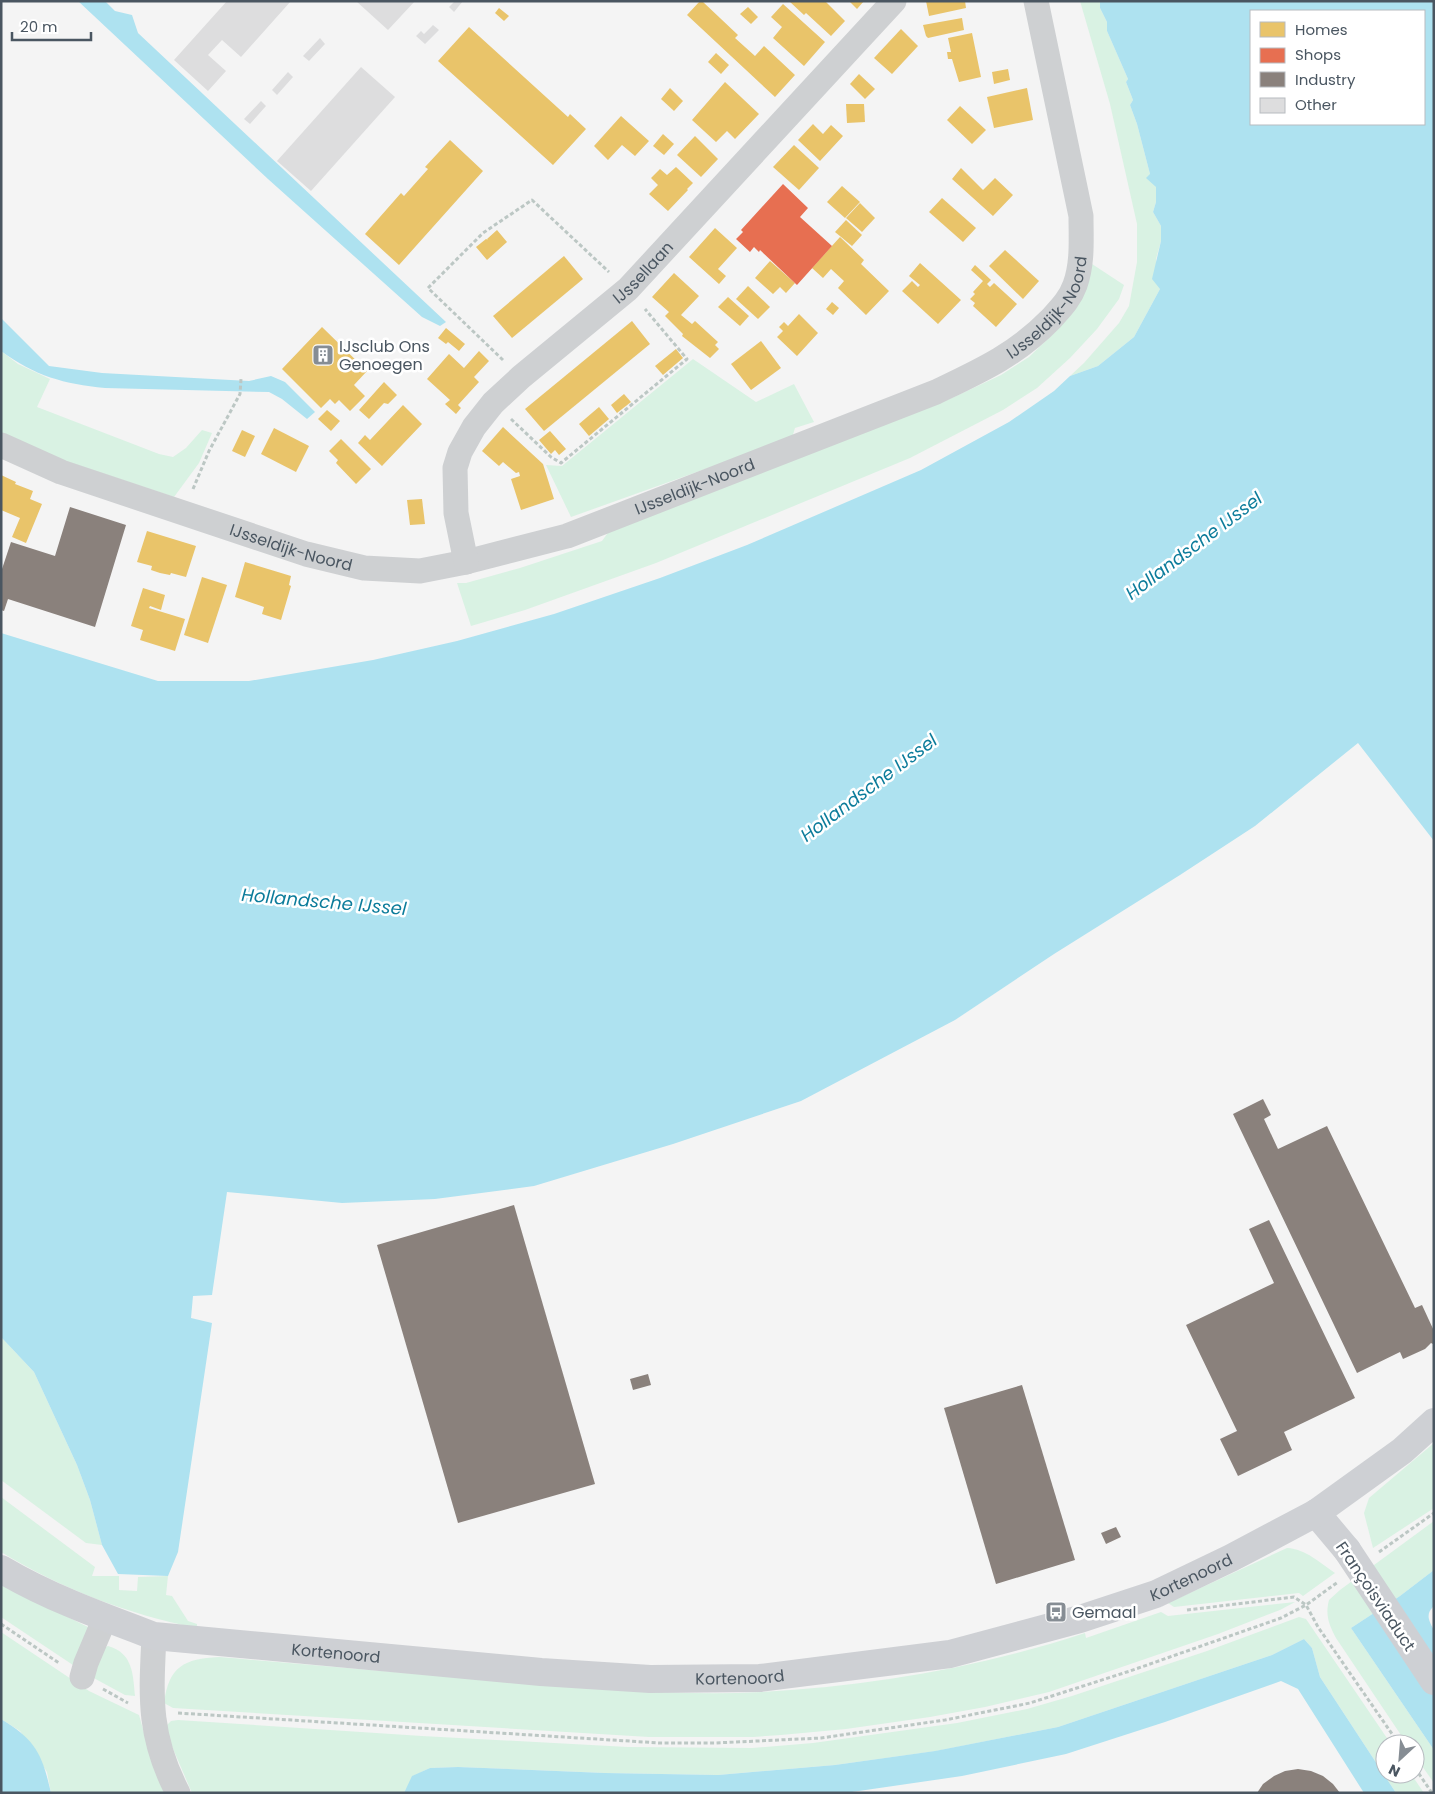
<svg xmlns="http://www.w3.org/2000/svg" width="1435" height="1794" font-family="Poppins,sans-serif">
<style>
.green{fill:#d9f2e3}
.water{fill:#aee2f0;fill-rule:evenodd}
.homes{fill:#e9c46a}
.shops{fill:#e76f51}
.industry{fill:#8a817c}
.building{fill:#ddddde}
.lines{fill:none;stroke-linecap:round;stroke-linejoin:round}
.path{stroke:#bcc7c4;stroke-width:3;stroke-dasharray:4 2.5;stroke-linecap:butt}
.street{stroke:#ced0d2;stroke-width:25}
.secondary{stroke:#ced0d4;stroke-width:28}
.secondary-bridge{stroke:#ced0d4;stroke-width:28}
.labels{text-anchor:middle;stroke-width:5;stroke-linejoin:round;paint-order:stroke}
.street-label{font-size:16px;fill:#4a5661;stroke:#fff}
.poi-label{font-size:16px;fill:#4a5661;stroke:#fff;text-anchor:start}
.water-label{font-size:18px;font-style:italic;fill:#0c7c9b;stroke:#fff}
</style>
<rect width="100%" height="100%" fill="#f4f4f4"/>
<g class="green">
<polygon points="1080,1 1100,1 1100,8 1107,22 1107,31 1128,79 1126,82 1133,100 1130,105 1137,124 1150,174 1156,187 1156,202 1153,212 1161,226 1161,241 1156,259 1160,289 1134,337 1098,366 1070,376 1084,363 1119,323 1129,306 1137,262 1137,224 1110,104"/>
<polygon points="1092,264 1124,285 1119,299 1097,329 1070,358 1037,388 1003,410 910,458 656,563 525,610 471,626 457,583 466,583 520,568 602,541 612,527 952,398 1001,375 1029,357 1055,332"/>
<polygon points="1,351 18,364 50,379 37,407 159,454 173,457 186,448 202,430 212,433 199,463 174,497 68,462 1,434"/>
<polygon points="693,359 756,402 794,384 814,422 795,428 792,438 571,517 546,465 562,466"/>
<polygon points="1,1337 34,1372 77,1465 90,1500 102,1545 86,1543 1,1480"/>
<polygon points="1434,1443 1434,1508 1373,1548 1364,1513 1369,1498"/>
<path d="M 1,1497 L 95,1567 L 92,1576 L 119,1576 L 119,1590 L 137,1591 L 138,1577 L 168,1576 L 166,1595 L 172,1596 L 188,1621 L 197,1624 L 197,1628 C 127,1614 62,1589 1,1552 Z"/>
<path d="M 1434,1521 L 1434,1570 L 1400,1596 L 1351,1628 L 1434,1750 L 1434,1783 L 1415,1756 L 1415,1744 L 1407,1744 L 1336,1638 C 1329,1625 1325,1615 1329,1600 L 1340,1590 Z"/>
<path d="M 1287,1548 C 1306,1549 1320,1563 1335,1573 L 1303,1596 L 1299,1593 L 1174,1607 L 1168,1603 Z"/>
<polygon points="1,1584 92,1629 73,1665 1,1617"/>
<path d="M 1295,1602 L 1280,1610 L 1218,1634 L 1049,1692 L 985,1707 L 930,1717 L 846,1729 L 781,1735 L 753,1737 L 649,1737 L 173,1708 L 164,1703 C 169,1666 184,1659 219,1657 C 322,1666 426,1675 529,1683 C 607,1689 684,1696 762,1692 C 871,1686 982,1667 1085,1633 L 1086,1638 L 1161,1612 L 1168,1616 Z"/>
<polygon points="1299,1617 1306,1619 1391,1744 1385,1744 1385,1774 1411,1774 1424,1793 1396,1793 1320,1677 1312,1648 1304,1639 1272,1655 1058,1727 936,1751 835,1765 718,1775 605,1773 458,1767 430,1768 413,1776 404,1793 192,1793 168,1737 167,1725 171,1721 178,1720 422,1736 628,1747 752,1748 813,1743 957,1723 1027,1709 1072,1696 1207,1651"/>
<polygon points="1,1632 89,1691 139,1715 145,1736 169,1793 51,1793 47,1772 20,1731 1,1719"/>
<path d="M 108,1646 C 133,1653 133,1674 135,1696 L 125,1695 L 90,1676 L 104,1648 Z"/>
</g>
<g class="water">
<polygon points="78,1 105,1 115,11 132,15 138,33 446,322 440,326 422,317 268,179"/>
<path d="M 1100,1 L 1434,1 L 1434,841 L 1358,743 L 1255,826 L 1180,875 L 1054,954 L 955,1020 L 801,1101 L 673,1144 L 534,1186 L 435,1199 L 342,1203 L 227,1192 L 212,1295 L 193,1296 L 191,1318 L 212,1323 L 178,1552 L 168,1576 L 118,1574 L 102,1545 L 90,1500 L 77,1465 L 34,1372 L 1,1337 L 1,633 L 158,681 L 249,681 L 373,660 L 457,641 L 554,614 L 660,578 L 747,545 L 921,470 L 1009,422 L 1054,391 L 1070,376 L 1098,366 L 1134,337 L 1160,289 L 1152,279 L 1161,241 L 1161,226 L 1153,212 L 1156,202 L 1156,187 L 1146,178 L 1150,174 L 1137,124 L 1130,105 L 1133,100 L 1126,82 L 1128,79 L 1107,31 L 1107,22 L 1100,8 ZM 1424,11 L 1424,124 L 1251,124 L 1251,11 Z"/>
<path d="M 1,318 L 49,366 L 102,373 L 249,381 L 271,376 L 285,382 L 315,412 L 307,419 L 282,399 L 269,392 L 105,388 C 64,384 35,376 1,351 Z"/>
<path d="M 1434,1570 L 1434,1606 C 1425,1614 1429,1621 1434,1630 L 1434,1750 L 1351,1628 L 1400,1596 Z"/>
<polygon points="1304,1639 1312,1648 1320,1677 1396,1793 1364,1793 1298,1689 1281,1681 1165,1722 1066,1754 962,1776 845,1793 404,1793 412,1776 430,1768 458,1767 605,1773 718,1775 835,1765 935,1751 1058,1727 1272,1655"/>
<path d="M 1,1719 C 36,1740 42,1754 51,1793 L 1,1793 Z"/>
</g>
<g class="homes">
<polygon points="700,1 702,1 738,35 735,38 755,56 764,46 795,75 775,97 687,15"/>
<polygon points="789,1 825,1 845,21 831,36 806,13 804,15"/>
<polygon points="849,1 864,1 857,9"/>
<polygon points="926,1 965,1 966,8 929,16"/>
<polygon points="783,4 825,42 804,66 773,38 782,27 771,17"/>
<polygon points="748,7 758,17 751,24 740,14"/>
<polygon points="499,8 509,16 504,21 495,13"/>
<polygon points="962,18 964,30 928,38 926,36 923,25"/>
<polygon points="469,27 568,117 570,114 586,129 553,165 438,61"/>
<polygon points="901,29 918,46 892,74 874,58"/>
<polygon points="972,33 981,77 959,82 952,59 948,59 947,52 951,52 948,38"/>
<polygon points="716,53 729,65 721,74 708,62"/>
<polygon points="1008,69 1010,80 994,84 992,72"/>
<polygon points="859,74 875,89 865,99 850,84"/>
<polygon points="725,82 759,114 735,139 727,131 716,142 692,120"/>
<polygon points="670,88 683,101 674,111 661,99"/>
<polygon points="1027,88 1033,120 994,128 987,97"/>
<polygon points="846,104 864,104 865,122 847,123"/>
<polygon points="960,106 986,130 972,144 947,120"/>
<polygon points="621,116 649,141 635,156 622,145 608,160 594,146"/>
<polygon points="813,124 823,134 831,125 843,136 820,161 798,140"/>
<polygon points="663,134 674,144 664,155 653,146"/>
<polygon points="695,136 718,159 701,177 677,155"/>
<polygon points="450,140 483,171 399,265 365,234 401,193 404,196 428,169 425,167"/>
<polygon points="794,145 819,168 799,190 773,167"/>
<polygon points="676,167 693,183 687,189 688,190 668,211 649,194 658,185 651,178 660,169 667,175"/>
<polygon points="961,168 983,190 995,178 1013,195 993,216 952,179"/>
<polygon points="842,186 860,202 845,218 827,202"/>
<polygon points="942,198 976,228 963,242 929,212"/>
<polygon points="860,203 875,218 862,232 846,218"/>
<polygon points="846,220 862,235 852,246 835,232"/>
<polygon points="715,228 737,248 718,269 726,276 719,284 689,257"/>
<polygon points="497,230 507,242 487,260 476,247 486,239 488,240 487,239"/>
<polygon points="840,237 864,260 861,264 889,291 866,315 838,288 844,281 831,269 823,278 812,268"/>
<polygon points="1005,250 1039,281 1023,299 989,266"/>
<polygon points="564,256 583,279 512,338 493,316"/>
<polygon points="770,261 795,283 786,293 780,287 773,294 755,278"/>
<polygon points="920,263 961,300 938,324 902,291 912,281 918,287 920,285 909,276"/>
<polygon points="975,265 991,280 987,284 990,287 994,283 1017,304 996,327 973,306 975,303 970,299 975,294 973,292 983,281 971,270"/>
<polygon points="674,273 699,296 681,315 692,324 695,321 718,342 715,345 719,349 710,358 682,336 683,334 665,316 669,312 652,297"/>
<polygon points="748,286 770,307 758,319 736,299"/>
<polygon points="728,297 749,316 740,326 718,307"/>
<polygon points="832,302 839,308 833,315 826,309"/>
<polygon points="799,314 818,333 797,356 777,337 783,331 779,327 784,322 788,326"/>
<polygon points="632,321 650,344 544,431 525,409"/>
<polygon points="322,327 367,371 354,385 365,396 350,411 339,400 335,404 330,399 321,408 282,369"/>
<polygon points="446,328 465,344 459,351 448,342 446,344 438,338"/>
<polygon points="761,341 781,368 751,390 731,364"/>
<polygon points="676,349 683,358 663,375 655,366"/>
<polygon points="479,351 489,361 474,377 479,382 458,405 461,408 456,414 445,404 450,400 427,379 449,354 464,368"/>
<polygon points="384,382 397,395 388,404 384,403 369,419 359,410"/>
<polygon points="624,394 631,402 617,413 611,405"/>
<polygon points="403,405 422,424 382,466 358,443 365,435 370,440"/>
<polygon points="599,407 609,419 589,436 579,424"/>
<polygon points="327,410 340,421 331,431 318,419"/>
<polygon points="503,427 543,464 554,499 521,510 511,479 520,476 519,472 516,473 503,462 499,466 482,451"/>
<polygon points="274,428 309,446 296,472 261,454"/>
<polygon points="242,430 255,436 245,457 232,451"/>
<polygon points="550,431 566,449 559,455 555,450 551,454 539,440"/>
<polygon points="341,439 371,469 356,484 336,463 338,460 329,451"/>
<polygon points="1,475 16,482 15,484 33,491 30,499 42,504 26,543 12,537 20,518 1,510"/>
<polygon points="422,499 425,524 410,525 407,500"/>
<polygon points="147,531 196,546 186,577 171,573 170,575 160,573 151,570 152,566 137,562"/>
<polygon points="245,562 291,576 289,585 291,586 281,620 262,614 264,607 235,597"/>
<polygon points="202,577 227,585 208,643 184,635"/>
<polygon points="143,588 165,595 161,610 150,606 149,608 185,619 175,651 140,640 143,630 131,626"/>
</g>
<polygon class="shops" points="783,184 808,208 800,217 832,246 797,285 760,250 759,252 754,247 750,252 736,239 743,232 741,230"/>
<g class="industry">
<polygon points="70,507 126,525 95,627 8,599 4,611 1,610 1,572 11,542 55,556"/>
<polygon points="1263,1099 1271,1115 1264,1119 1278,1149 1327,1126 1415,1308 1422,1305 1434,1331 1433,1344 1431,1343 1425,1349 1403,1359 1400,1352 1357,1373 1233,1114"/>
<polygon points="514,1205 595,1484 458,1523 377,1245"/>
<polygon points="1269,1220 1355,1398 1284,1432 1292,1450 1238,1476 1220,1439 1237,1431 1186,1325 1274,1283 1249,1229"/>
<polygon points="648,1374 651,1385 633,1390 630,1379"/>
<polygon points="1022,1385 1075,1560 996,1584 944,1408"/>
<polygon points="1116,1527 1121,1537 1106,1544 1101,1533"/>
<polygon points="1298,1769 1311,1771 1323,1776 1333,1784 1340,1793 1257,1793 1263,1784 1274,1776 1285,1771"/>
</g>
<g class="building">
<polygon points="227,1 291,1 241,57 222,40 208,55 226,71 208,91 174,60"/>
<polygon points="356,1 415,1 388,30"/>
<polygon points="455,1 463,1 454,12 449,7"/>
<polygon points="433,25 439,30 425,44 416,36 421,31 424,34"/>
<polygon points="320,38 325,44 309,61 303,56"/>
<polygon points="361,67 395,97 311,191 277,161"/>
<polygon points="288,72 293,77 277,95 272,90"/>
<polygon points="261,101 266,106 250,124 244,119"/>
</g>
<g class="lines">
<g class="path">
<polyline points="503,360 428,288 483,233 532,200 609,272"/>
<polyline points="511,419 551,457 561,463 687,359 645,309"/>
<polyline points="193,489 209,451 240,394 241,379"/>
<polyline points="1379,1552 1434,1513"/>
<polyline points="1187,1610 1294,1597 1306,1605 1318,1627 1399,1744"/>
<polyline points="1,1624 59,1663"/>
<polyline points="103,1689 128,1703"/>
<polyline points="178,1713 660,1743 715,1743 821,1738 945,1720 1030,1703 1130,1671 1281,1618 1306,1605 1338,1582"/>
<polyline points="1415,1768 1432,1793"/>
</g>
<g class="street">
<path id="s1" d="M 1,445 L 61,472 L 306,554 L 364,568 L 420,571 L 466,562 L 567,536 L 936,392 C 980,371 1016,355 1051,319 C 1061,308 1070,299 1075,285 C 1083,263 1081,239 1081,216 L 1036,1"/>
<path id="s2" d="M 466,562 L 456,513 L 455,468 L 460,452 L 474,427 L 493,403 L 521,377 L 628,289 L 894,1"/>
<path d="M 154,1636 C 151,1697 148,1736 178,1793"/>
<polyline points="82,1677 86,1663 105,1618"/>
</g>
<g class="secondary">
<polyline points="1316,1513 1347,1550"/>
<path id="s3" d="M 1,1569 C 48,1597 103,1617 154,1636 L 541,1672 L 650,1679 L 760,1678 L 950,1654 L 1080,1619 L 1156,1594 L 1231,1558 L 1316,1513 L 1402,1451 L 1434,1422"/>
</g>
<polyline class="secondary-bridge" points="1347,1550 1434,1681"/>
</g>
<defs>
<g id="building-square" transform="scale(1.125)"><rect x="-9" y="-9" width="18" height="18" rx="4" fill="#868d94" stroke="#fff"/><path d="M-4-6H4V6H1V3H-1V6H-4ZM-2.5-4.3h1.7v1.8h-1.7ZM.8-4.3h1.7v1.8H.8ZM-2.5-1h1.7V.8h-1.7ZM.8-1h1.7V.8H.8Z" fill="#fff"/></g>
<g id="bus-square" transform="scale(1.125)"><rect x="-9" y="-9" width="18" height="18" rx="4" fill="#868d94" stroke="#fff"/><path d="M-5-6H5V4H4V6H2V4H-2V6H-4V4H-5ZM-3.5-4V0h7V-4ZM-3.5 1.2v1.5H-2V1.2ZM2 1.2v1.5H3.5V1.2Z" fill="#fff"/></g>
</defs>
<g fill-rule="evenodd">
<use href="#building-square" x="323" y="355"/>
<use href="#bus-square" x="1056" y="1612"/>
</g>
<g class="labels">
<g class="street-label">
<text dy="6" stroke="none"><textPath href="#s2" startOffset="370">IJssellaan</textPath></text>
<text dy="6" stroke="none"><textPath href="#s1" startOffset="1132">IJsseldijk-Noord</textPath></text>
<text dy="6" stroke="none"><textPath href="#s1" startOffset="728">IJsseldijk-Noord</textPath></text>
<text dy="6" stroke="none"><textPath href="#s1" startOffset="308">IJsseldijk-Noord</textPath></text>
<text dy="6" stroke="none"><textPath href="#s3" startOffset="1220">Kortenoord</textPath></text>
<text transform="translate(1376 1596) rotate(56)" y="6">Françoisviaduct</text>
<text dy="6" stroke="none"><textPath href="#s3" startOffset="350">Kortenoord</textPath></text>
<text dy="6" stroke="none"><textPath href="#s3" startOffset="755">Kortenoord</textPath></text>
</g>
<g class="poi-label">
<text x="339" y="352">IJsclub Ons<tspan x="339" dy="18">Genoegen</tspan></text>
<text x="1072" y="1618">Gemaal</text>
</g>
<g class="water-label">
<text transform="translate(1194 546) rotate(-37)" y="6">Hollandsche IJssel</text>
<text transform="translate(869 788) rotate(-37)" y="6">Hollandsche IJssel</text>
<text transform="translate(324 902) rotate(5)" y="6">Hollandsche IJssel</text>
</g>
</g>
<rect width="1435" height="1794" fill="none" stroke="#4a5661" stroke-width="5"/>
<rect x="1250" y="10" width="175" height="115" fill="#ffffff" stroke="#b7bbc0"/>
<rect x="1260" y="22" width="25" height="15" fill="#e9c46a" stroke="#b7bbc0"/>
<text x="1295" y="35" font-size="15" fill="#4a5661">Homes</text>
<rect x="1260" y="48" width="25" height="15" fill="#e76f51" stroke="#b7bbc0"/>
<text x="1295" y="60" font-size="15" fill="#4a5661">Shops</text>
<rect x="1260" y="72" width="25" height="15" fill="#8a817c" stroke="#b7bbc0"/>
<text x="1295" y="85" font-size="15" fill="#4a5661">Industry</text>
<rect x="1260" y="98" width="25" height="15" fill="#ddddde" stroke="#b7bbc0"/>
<text x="1295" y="110" font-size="15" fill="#4a5661">Other</text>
<g transform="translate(1400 1759) rotate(206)"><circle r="24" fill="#ffffff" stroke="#b7bbc0"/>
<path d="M0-4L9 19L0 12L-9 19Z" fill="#868d94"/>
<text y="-8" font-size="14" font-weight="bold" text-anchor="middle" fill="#4a5661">N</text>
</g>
<path d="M12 32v8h79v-8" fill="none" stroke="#4a5661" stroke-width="2.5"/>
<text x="20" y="32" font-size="15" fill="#4a5661" stroke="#ffffff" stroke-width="4" paint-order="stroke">20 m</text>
</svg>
